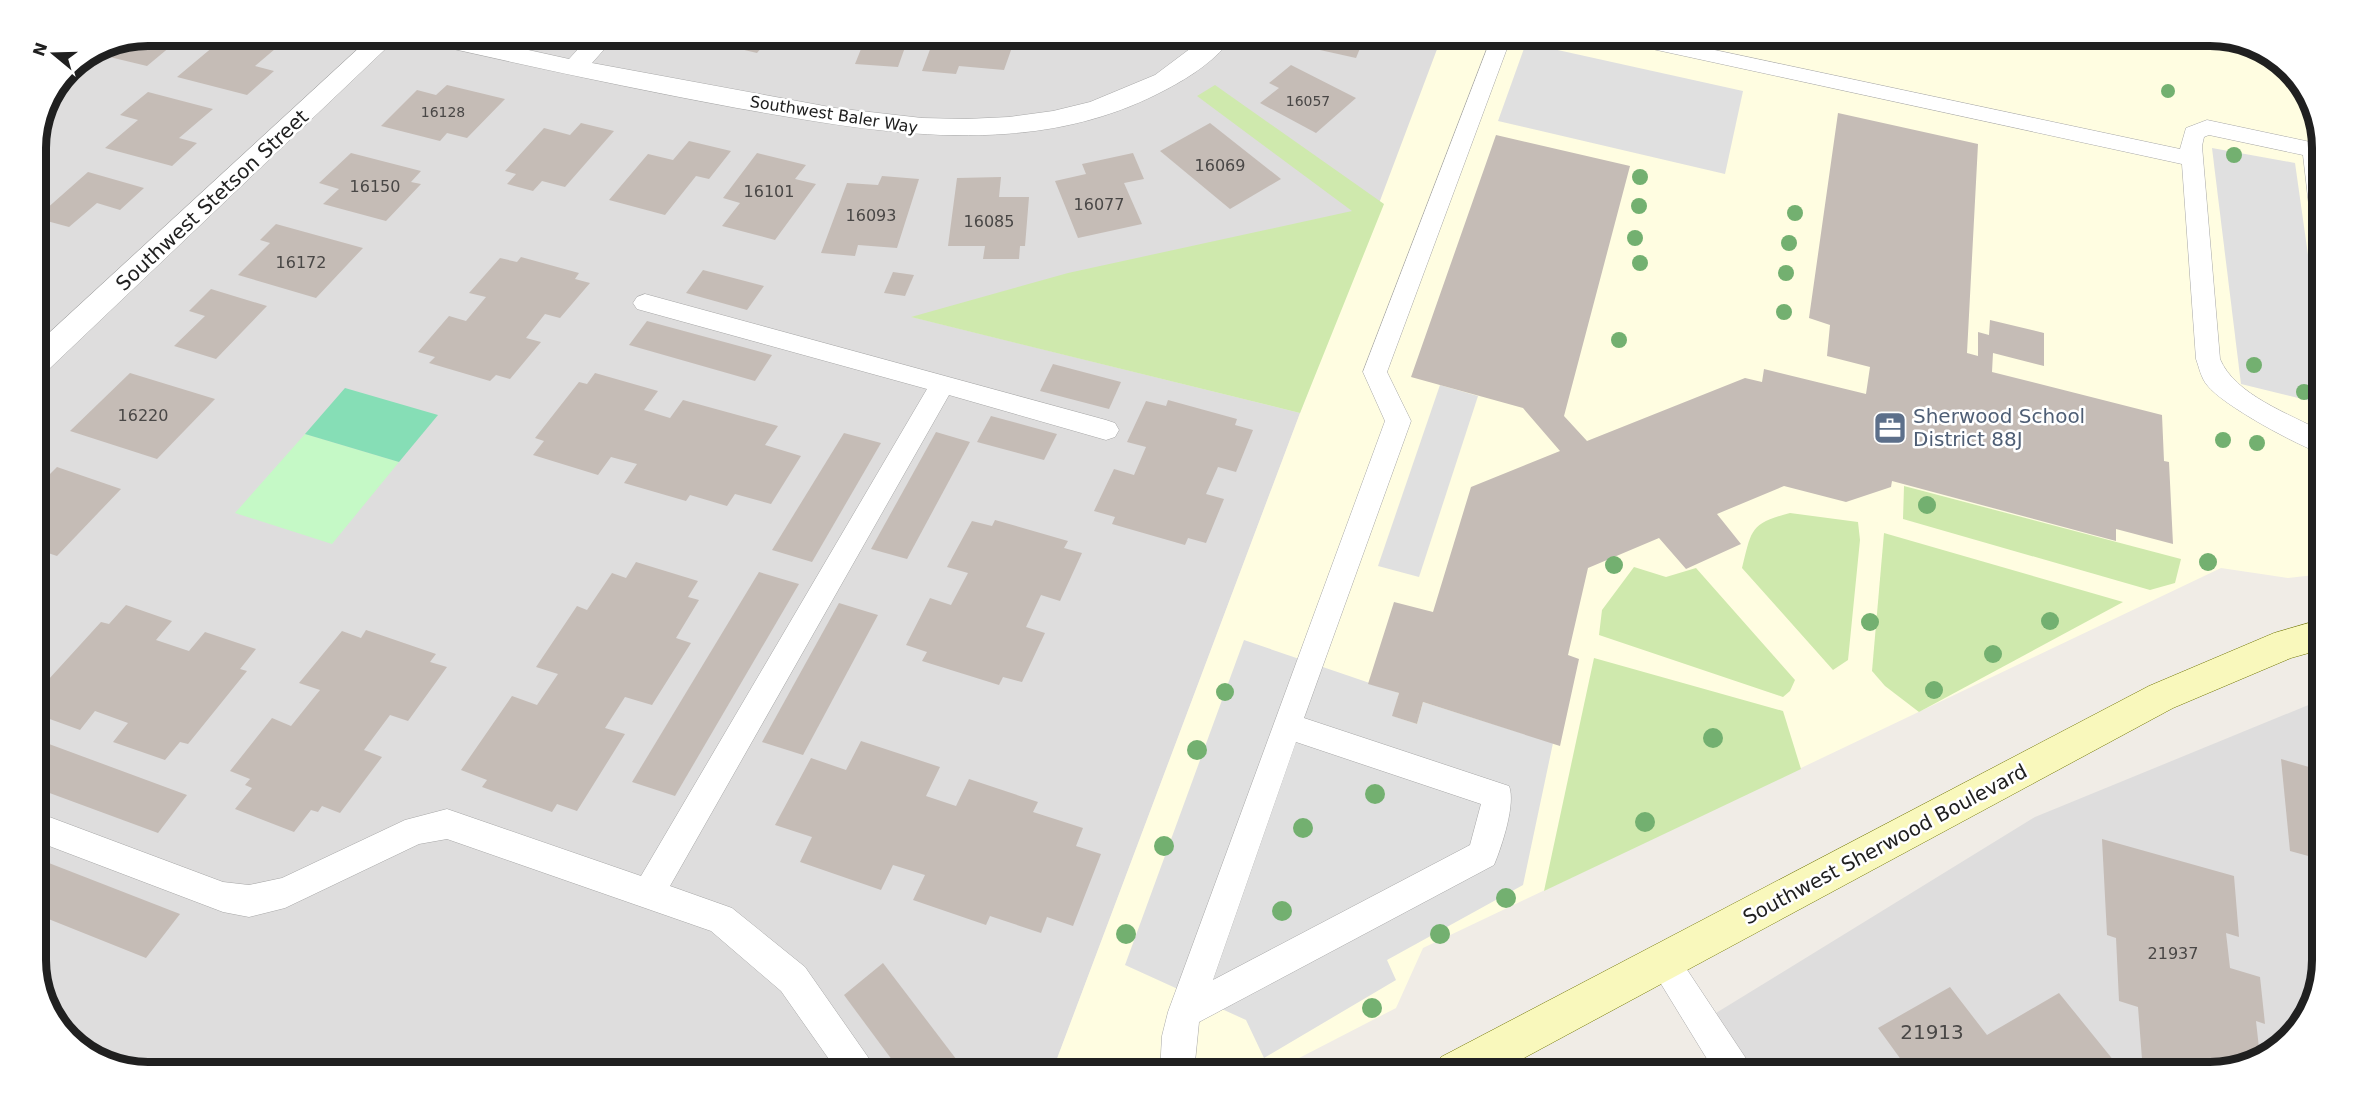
<svg xmlns="http://www.w3.org/2000/svg" width="2359" height="1108" font-family="'DejaVu Sans',sans-serif">
<style>
.residential{fill:#dedddd}
.education{fill:#fffde1}
.grass{fill:#cfe9ad}
.park{fill:#c5f9c6}
.pitch{fill:#86deb6}
.parking{fill:#e0e0e0}
.building{fill:#c5bcb6}
.lines{fill:none;stroke-linecap:round;stroke-linejoin:round}
.service-casing{stroke:#a7a7a7;stroke-width:1}
.minor-casing{stroke:#a7a7a7;stroke-width:1}
.secondary-casing{stroke:#727706;stroke-width:1}
.service{fill:#fff;fill-rule:evenodd}
.minor{fill:#fff;fill-rule:evenodd}
.secondary{fill:#f9f8bc;fill-rule:evenodd}
.tree{fill:#73b070}
.labels{text-anchor:middle;stroke-width:5;stroke-linejoin:round;paint-order:stroke}
.far-number-label{font-size:14px;fill:#494746}
.far-street-label{font-size:16px;fill:#202020;stroke:#fff}
.number-label{font-size:16px;fill:#494746}
.street-label{font-size:20px;fill:#202020;stroke:#fff}
.service-label{font-size:20px;fill:#4e5e75;stroke:#fff;text-anchor:start}
.near-number-label{font-size:20px;fill:#494746}
.rim{fill:none;stroke:#202020;stroke-width:8}
</style>
<rect width="100%" height="100%" fill="#f0ece6"/>
<g class="residential">
<polygon points="148,36 1444,36 1384,204 912,317 1300,413 1052,1072 148,1072 105,1063 55,1023 36,968 36,141 69,69 105,44"/>
<polygon points="2323,699 2323,960 2314,1003 2273,1053 2211,1072 1753,1072 1716,1013 2035,817"/>
</g>
<polygon class="education" points="1442,36 2211,36 2254,45 2304,85 2323,141 2323,574 2288,578 2221,568 1423,948 1396,1008 1272,1072 1052,1072"/>
<g class="grass">
<polygon points="1215,85 1384,204 1300,413 911,317 1068,273 1352,211 1197,96"/>
<polygon points="1904,486 2181,559 2175,583 2150,590 1903,519"/>
<path d="M 1790,513 L 1858,522 L 1860,540 L 1848,660 L 1833,670 L 1742,568 C 1752,530 1749,524 1790,513 Z"/>
<polygon points="1884,533 2123,602 1919,712 1885,686 1872,671"/>
<polygon points="1634,567 1666,577 1696,568 1795,680 1790,691 1783,697 1599,635 1602,610"/>
<polygon points="1594,658 1783,711 1801,769 1544,891"/>
</g>
<polygon class="park" points="305,434 399,462 332,544 235,513"/>
<polygon class="pitch" points="345,388 438,415 399,462 305,434"/>
<g class="parking">
<polygon points="1526,43 1743,91 1725,174 1498,121"/>
<polygon points="2212,148 2295,163 2323,361 2323,404 2241,384"/>
<polygon points="1440,385 1478,396 1419,577 1378,566"/>
<polygon points="1244,640 1399,693 1393,716 1417,724 1423,702 1553,743 1523,885 1387,960 1396,980 1264,1058 1246,1020 1125,965"/>
</g>
<g class="building">
<polygon points="148,36 183,36 147,66 97,54 109,44"/>
<polygon points="226,36 255,36 282,43 255,66 274,71 247,95 177,77"/>
<polygon points="701,36 771,36 757,53 698,39"/>
<polygon points="841,36 909,36 898,67 855,64 861,49 837,48"/>
<polygon points="935,36 1016,36 1004,70 959,66 956,74 922,71"/>
<polygon points="1307,36 1365,36 1356,58 1302,46"/>
<polygon points="1291,65 1356,98 1316,133 1260,103 1279,88 1269,83"/>
<polygon points="447,85 505,99 467,138 447,133 440,141 381,126 417,90 436,95"/>
<polygon points="148,92 213,109 179,138 197,143 172,166 105,148 138,120 120,115"/>
<polygon points="1838,113 1978,144 1967,353 1978,356 1978,332 1989,335 1990,320 2044,333 2044,366 1993,353 1992,372 2162,415 2164,461 2169,462 2173,544 2116,529 2116,541 1892,481 1891,487 1846,502 1784,486 1717,514 1741,544 1686,569 1659,538 1588,568 1568,655 1579,659 1560,746 1423,702 1417,724 1392,716 1399,693 1368,684 1394,602 1433,612 1471,487 1560,451 1523,408 1411,377 1496,135 1630,166 1564,416 1587,441 1745,378 1762,382 1764,369 1866,394 1870,367 1827,356 1830,325 1809,318"/>
<polygon points="581,123 614,131 565,187 542,181 533,191 507,184 516,174 505,171 544,128 570,135"/>
<polygon points="1210,123 1281,179 1230,209 1160,151"/>
<polygon points="689,141 731,151 709,179 696,176 665,215 609,200 648,154 673,160"/>
<polygon points="351,153 421,171 411,182 421,184 386,221 323,204 339,189 319,183"/>
<polygon points="757,153 806,165 795,179 816,184 775,240 722,226 740,203 723,198"/>
<polygon points="1133,153 1144,179 1124,183 1142,224 1078,238 1055,181 1086,174 1082,164"/>
<polygon points="88,172 144,188 120,210 97,203 69,227 36,218"/>
<polygon points="882,176 919,179 897,248 858,245 855,256 821,253 847,183 878,185"/>
<polygon points="1001,177 999,197 1029,197 1025,246 1020,246 1019,259 983,259 985,246 948,246 957,178"/>
<polygon points="276,224 363,248 316,298 238,275 270,243 260,240"/>
<polygon points="521,257 579,273 575,279 590,283 560,318 545,314 526,338 541,342 510,379 496,375 490,381 429,363 435,357 418,352 449,316 466,321 486,297 469,293 500,258 517,262"/>
<polygon points="703,270 764,286 747,310 686,293"/>
<polygon points="893,272 914,275 905,296 884,293"/>
<polygon points="211,289 267,306 216,359 174,346 205,316 189,311"/>
<polygon points="647,321 772,355 755,381 629,345"/>
<polygon points="1053,364 1121,382 1109,409 1040,391"/>
<polygon points="130,373 215,399 157,459 70,431"/>
<polygon points="595,373 658,391 644,410 670,418 683,400 778,426 765,445 801,456 771,504 735,494 727,506 690,495 686,501 624,483 637,464 611,457 598,475 533,455 544,441 535,438 579,382 587,384"/>
<polygon points="1168,400 1237,419 1235,425 1253,430 1236,472 1218,467 1206,494 1224,499 1206,543 1188,538 1185,545 1112,524 1115,517 1094,511 1114,469 1134,475 1146,447 1127,442 1146,401 1166,406"/>
<polygon points="991,416 1057,434 1044,460 977,442"/>
<polygon points="936,432 970,442 907,559 871,549"/>
<polygon points="844,433 881,443 812,562 772,550"/>
<polygon points="57,467 121,489 57,556 36,549 36,488"/>
<polygon points="995,520 1068,541 1064,548 1082,553 1060,601 1041,595 1026,627 1045,633 1022,682 1003,677 999,685 922,661 927,652 906,645 930,598 951,605 968,573 947,567 972,521 992,526"/>
<polygon points="636,562 698,581 688,597 699,600 676,638 691,643 652,705 625,697 605,728 625,734 577,811 557,804 552,812 482,787 487,780 461,770 512,696 537,705 558,674 536,667 577,606 587,610 612,573 626,578"/>
<polygon points="759,572 799,584 675,796 632,782"/>
<polygon points="839,603 878,615 803,755 762,742"/>
<polygon points="126,605 172,621 156,640 189,651 205,632 256,649 240,669 247,671 188,744 180,742 165,760 113,742 128,723 95,711 80,730 36,714 36,705 46,694 38,691 101,622 109,624"/>
<polygon points="366,630 436,654 430,662 447,667 408,721 390,715 364,750 382,757 340,813 322,806 318,812 311,810 294,832 235,809 252,788 245,785 250,779 230,771 272,718 291,726 320,690 299,683 342,631 361,638"/>
<polygon points="861,741 940,767 926,796 956,806 969,779 1038,802 1033,812 1083,828 1076,846 1101,854 1073,926 1047,917 1041,933 990,916 986,925 913,900 925,875 893,865 881,890 800,862 812,837 775,825 811,758 846,770"/>
<polygon points="49,744 187,795 158,833 36,788 36,759"/>
<polygon points="2281,759 2323,771 2323,860 2290,851"/>
<polygon points="2102,839 2234,876 2239,937 2226,933 2230,968 2260,977 2265,1024 2256,1021 2260,1057 2211,1072 2154,1072 2153,1063 2142,1059 2138,1007 2119,1001 2116,938 2107,935"/>
<polygon points="36,858 180,914 146,958 36,914"/>
<polygon points="883,963 966,1072 901,1072 844,995"/>
<polygon points="1950,987 1987,1035 2059,993 2123,1072 1910,1072 1878,1028"/>
</g>
<g class="lines">
<g class="service-casing">
<g id="service">
<path d="M 1492,36 L 1517,36 L 1509,43 L 1387,372 L 1411,421 L 1304,718 L 1509,786 C 1516,803 1502,846 1494,865 L 1199,1022 L 1194,1072 L 1160,1072 L 1162,1036 L 1168,1012 L 1385,421 L 1363,372 ZM 1296,742 L 1481,804 L 1470,845 L 1213,980 Z"/>
<path d="M 1610,36 L 1649,36 L 2180,149 L 2186,128 L 2207,120 L 2315,143 L 2323,141 L 2323,240 L 2315,238 L 2312,232 L 2303,155 L 2209,135 L 2204,137 L 2202,146 L 2220,359 C 2235,395 2290,414 2323,432 L 2323,454 C 2298,446 2222,405 2207,385 C 2201,378 2199,367 2196,359 L 2182,164 L 1620,42 L 1613,40 Z"/>
<polygon points="645,294 1106,420 1115,423 1119,430 1115,437 1106,440 949,395 670,886 732,908 805,967 870,1060 875,1072 838,1072 781,991 711,931 447,839 419,844 285,908 249,917 223,912 36,841 36,812 223,882 249,885 282,878 405,820 447,809 641,876 927,389 637,309 633,303 637,297"/>
<polygon points="1663,945 1674,950 1747,1060 1752,1072 1715,1072 1647,961 1652,950"/>
</g>
</g>
<g class="minor-casing">
<g id="minor">
<polygon points="372,36 399,36 47,371 36,374 36,345"/>
<path d="M 419,36 L 465,36 L 569,59 L 590,36 L 616,36 L 592,63 L 835,108 L 922,118 L 966,119 L 1009,117 L 1053,111 L 1090,102 L 1155,75 L 1207,36 L 1233,36 C 1218,59 1190,77 1167,89 C 1032,162 880,133 737,108 C 634,89 533,67 431,44 L 422,41 Z"/>
</g>
</g>
<g class="secondary-casing">
<polygon id="secondary" points="2323,619 2323,649 2291,658 2173,708 1498,1072 1435,1072 1441,1057 2149,686 2274,633"/>
</g>
<use href="#service" class="service"/>
<use href="#minor" class="minor"/>
<use href="#secondary" class="secondary"/>
</g>
<g class="tree">
<circle cx="2168" cy="91" r="7"/>
<circle cx="2234" cy="155" r="8"/>
<circle cx="1640" cy="177" r="8"/>
<circle cx="1639" cy="206" r="8"/>
<circle cx="1795" cy="213" r="8"/>
<circle cx="1635" cy="238" r="8"/>
<circle cx="1789" cy="243" r="8"/>
<circle cx="1640" cy="263" r="8"/>
<circle cx="1786" cy="273" r="8"/>
<circle cx="1784" cy="312" r="8"/>
<circle cx="1619" cy="340" r="8"/>
<circle cx="2254" cy="365" r="8"/>
<circle cx="2304" cy="392" r="8"/>
<circle cx="2223" cy="440" r="8"/>
<circle cx="2257" cy="443" r="8"/>
<circle cx="1927" cy="505" r="9"/>
<circle cx="2208" cy="562" r="9"/>
<circle cx="1614" cy="565" r="9"/>
<circle cx="2050" cy="621" r="9"/>
<circle cx="1870" cy="622" r="9"/>
<circle cx="1993" cy="654" r="9"/>
<circle cx="1934" cy="690" r="9"/>
<circle cx="1225" cy="692" r="9"/>
<circle cx="1713" cy="738" r="10"/>
<circle cx="1197" cy="750" r="10"/>
<circle cx="1375" cy="794" r="10"/>
<circle cx="1645" cy="822" r="10"/>
<circle cx="1303" cy="828" r="10"/>
<circle cx="1164" cy="846" r="10"/>
<circle cx="1506" cy="898" r="10"/>
<circle cx="1282" cy="911" r="10"/>
<circle cx="1126" cy="934" r="10"/>
<circle cx="1440" cy="934" r="10"/>
<circle cx="1372" cy="1008" r="10"/>
</g>
<defs>
<g id="office-square" transform="scale(1.725)"><rect x="-9" y="-9" width="18" height="18" rx="4" fill="#5c6f8a" stroke="#fff"/><path d="M-6-3h4V-5.5h4V-3h4V5H-6ZM-1-4.5V-3h2v-1.5ZM-6 0V1H6V0Z" fill="#fff"/></g>
</defs>
<g fill-rule="evenodd">
<use href="#office-square" x="1890" y="428"/>
</g>
<g class="labels">
<g class="far-number-label">
<text x="1308" y="106">16057</text>
<text x="443" y="117">16128</text>
</g>
<g class="far-street-label">
<text transform="translate(834 114) rotate(9)" y="6">Southwest Baler Way</text>
</g>
<g class="number-label">
<text x="1220" y="171">16069</text>
<text x="375" y="192">16150</text>
<text x="769" y="197">16101</text>
<text x="1099" y="210">16077</text>
<text x="871" y="221">16093</text>
<text x="989" y="227">16085</text>
<text x="301" y="268">16172</text>
<text x="143" y="421">16220</text>
<text x="2173" y="959">21937</text>
</g>
<g class="street-label">
<text transform="translate(212 200) rotate(-43)" y="7">Southwest Stetson Street</text>
<text transform="translate(1885 844) rotate(-28)" y="7">Southwest Sherwood Boulevard</text>
</g>
<g class="service-label">
<text x="1913" y="423">Sherwood School<tspan x="1913" dy="23">District 88J</tspan></text>
</g>
<g class="near-number-label">
<text x="1932" y="1039">21913</text>
</g>
</g>
<path d="M0 0H2359V1108H0ZM148 46H2210A102 102 0 0 1 2312 148V960A102 102 0 0 1 2210 1062H148A102 102 0 0 1 46 960V148A102 102 0 0 1 148 46Z" fill="#fff" fill-rule="evenodd"/>
<path class="rim" d="M148 46H2210A102 102 0 0 1 2312 148V960A102 102 0 0 1 2210 1062H148A102 102 0 0 1 46 960V148A102 102 0 0 1 148 46Z"/>
<g transform="translate(54 54) rotate(289)" stroke="#ffffff" stroke-width="4.5" paint-order="stroke">
<path d="M0-4.5L10 22L0 15L-10 22Z" fill="#202020"/>
<text y="-9" font-size="16" font-weight="bold" text-anchor="middle" fill="#202020">N</text>
</g>
</svg>
